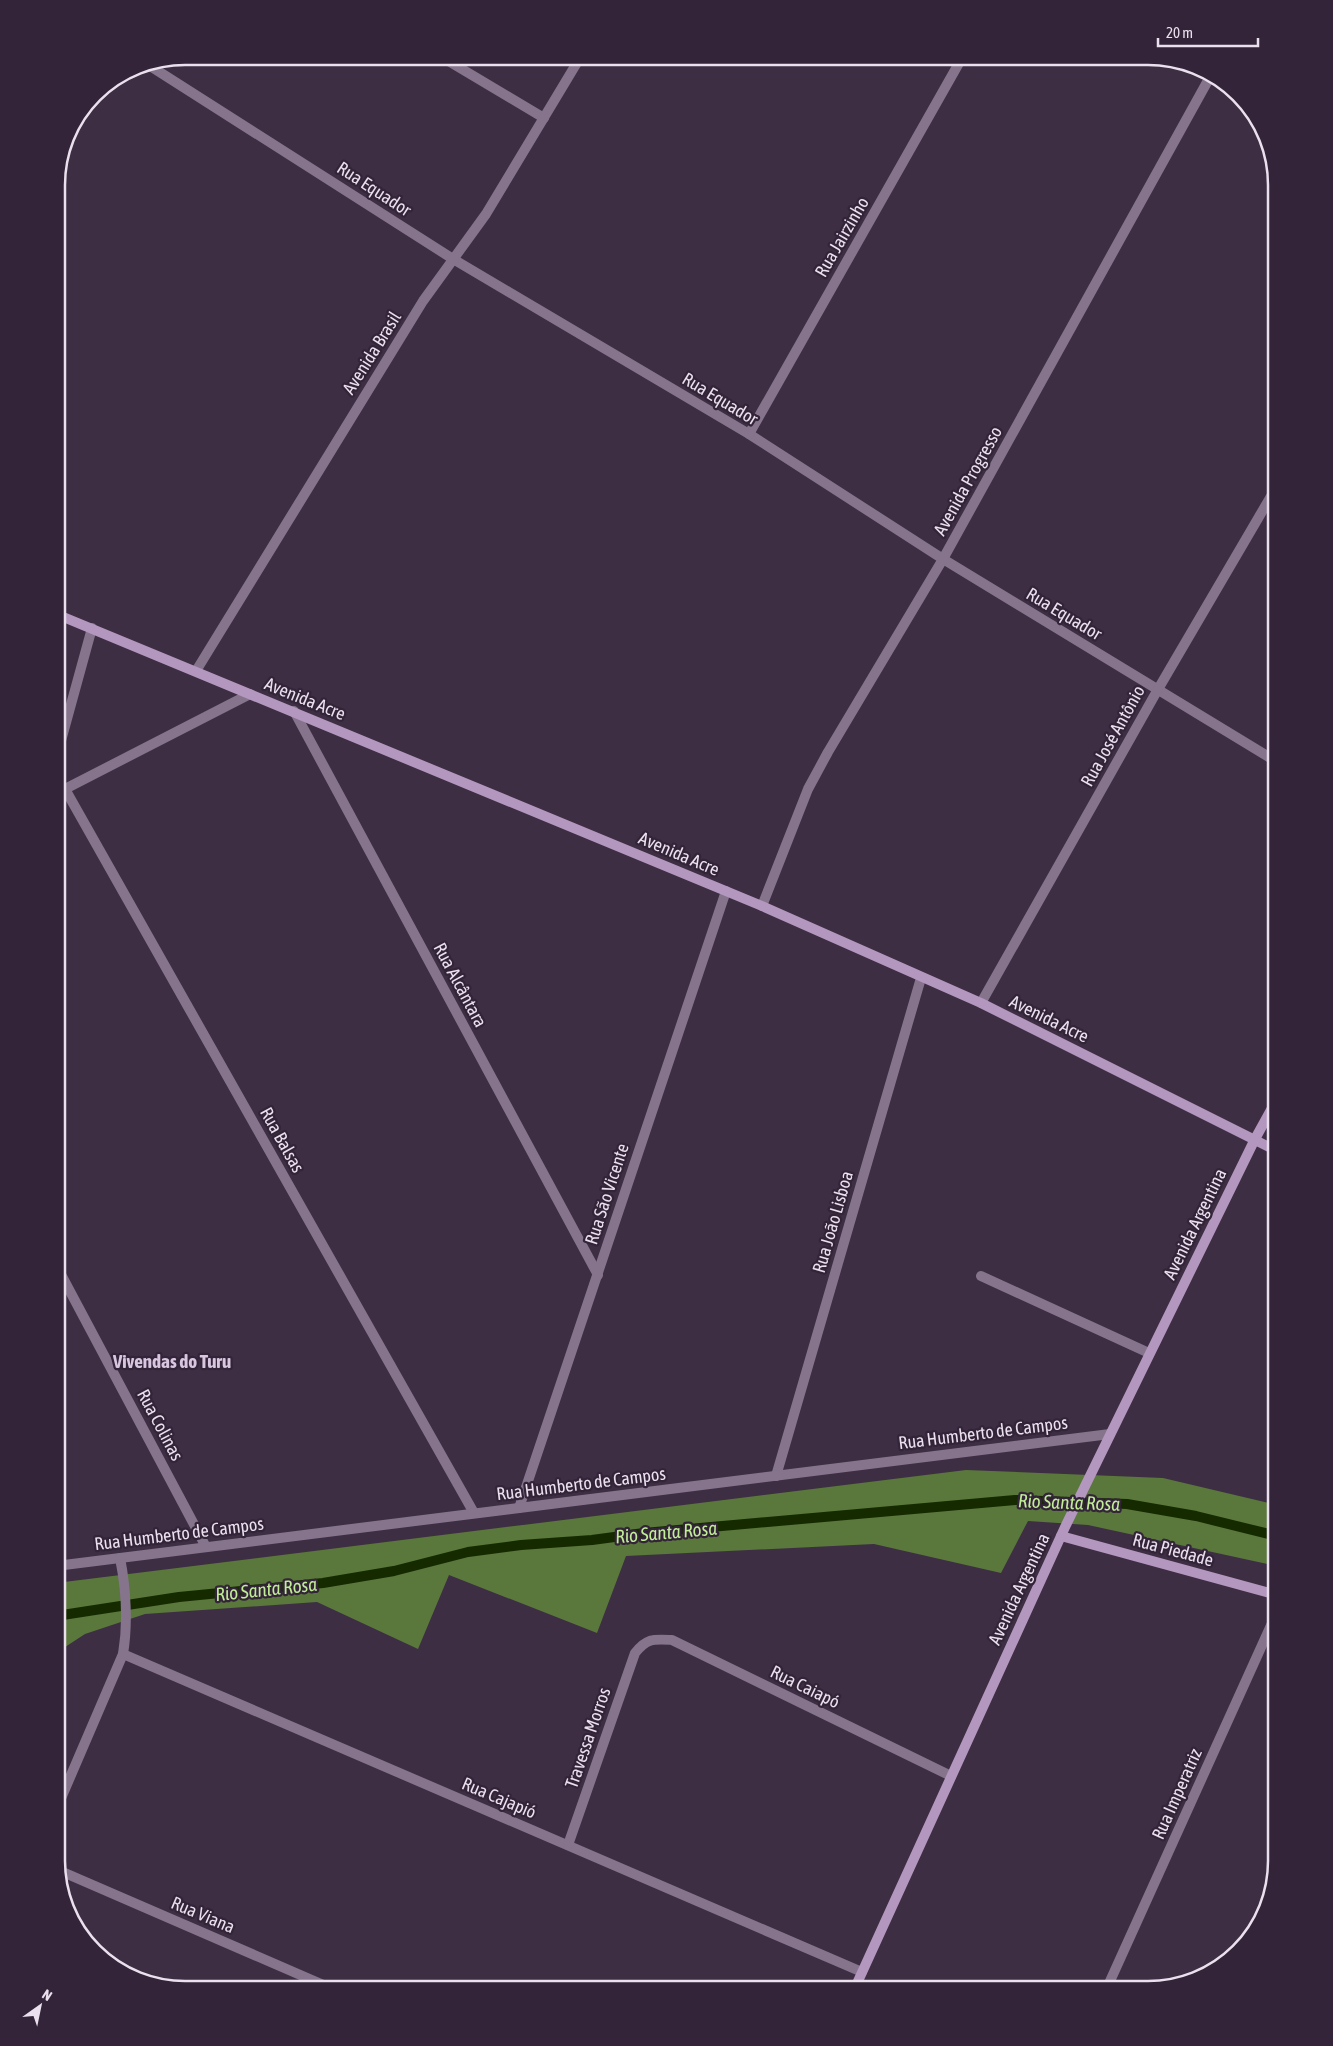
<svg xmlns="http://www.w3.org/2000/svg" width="1333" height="2046" font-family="'Asap Condensed',sans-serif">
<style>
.forest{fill:#5a773c}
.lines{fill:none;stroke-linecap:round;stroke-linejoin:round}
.stream{stroke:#162a00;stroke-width:10}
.lane{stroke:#85748c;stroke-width:10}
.street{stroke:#85748c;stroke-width:10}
.secondary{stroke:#b397be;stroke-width:10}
.labels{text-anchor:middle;stroke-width:4.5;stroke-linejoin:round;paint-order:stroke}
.street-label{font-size:18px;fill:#eae0ee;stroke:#332439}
.neighbourhood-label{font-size:19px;font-weight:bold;fill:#d8c5e0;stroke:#332439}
.water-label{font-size:19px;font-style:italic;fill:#c0ed96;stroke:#332439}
.rim{fill:none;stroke:#eae0ee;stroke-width:2.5}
</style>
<rect width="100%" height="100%" fill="#3d2e43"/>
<polygon class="forest" points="966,1470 1163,1478 1277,1505 1277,1566 1088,1525 1028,1521 1001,1573 874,1544 626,1556 597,1633 449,1575 418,1649 317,1602 145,1614 85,1634 56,1653 56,1583"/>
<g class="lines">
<polyline class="stream" points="56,1616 179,1597 323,1583 394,1571 468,1552 521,1545 592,1540 644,1533 1015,1500 1127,1504 1196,1516 1277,1536"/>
<polyline class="lane" points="440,56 544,118"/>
<g class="street">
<polyline points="147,64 453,259 749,434 943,559 1277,762"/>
<polyline points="749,434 963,56"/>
<polyline points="196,671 423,301 486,214 581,56"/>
<polyline points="294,711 598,1275"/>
<polyline points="56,759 92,628"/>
<polyline points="56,787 65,789 474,1513"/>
<polyline points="65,789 250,694"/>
<polyline points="762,906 808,789 828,752 943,559 1211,75"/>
<polyline points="981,1003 1157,691 1277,486"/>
<polyline points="56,1265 206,1547"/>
<polyline points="981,1276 1149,1353"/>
<polyline points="776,1476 921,978"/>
<polyline points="519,1508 726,891"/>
<polyline points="56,1566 1110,1434"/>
<polyline points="123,1654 862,1972"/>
<path d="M 56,1810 L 123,1654 C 128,1624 126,1588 120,1558"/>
<path d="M 568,1845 L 635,1653 C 647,1638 653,1639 672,1640 L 951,1776"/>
<polyline points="58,1870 335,1990"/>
<polyline points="1106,1990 1277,1612"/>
</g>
<g class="secondary">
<polyline points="56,614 762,906 981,1003 1277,1151"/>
<polyline points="1061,1536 1277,1595"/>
<polyline points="854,1990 1066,1525 1255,1139 1277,1099"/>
</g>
</g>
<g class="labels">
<g class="street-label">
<text transform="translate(374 189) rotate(33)" y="6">Rua Equador</text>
<text transform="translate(842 237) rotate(-60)" y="6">Rua Jairzinho</text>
<text transform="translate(372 353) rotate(-58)" y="6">Avenida Brasil</text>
<text transform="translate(720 399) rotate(31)" y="6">Rua Equador</text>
<text transform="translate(968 481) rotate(-61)" y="6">Avenida Progresso</text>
<text transform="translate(1064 614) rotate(31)" y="6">Rua Equador</text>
<text transform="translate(305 699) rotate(22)" y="6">Avenida Acre</text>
<text transform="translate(1113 736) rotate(-61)" y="6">Rua José Antônio</text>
<text transform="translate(679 854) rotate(23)" y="6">Avenida Acre</text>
<text transform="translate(460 985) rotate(62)" y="6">Rua Alcântara</text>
<text transform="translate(1049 1019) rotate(26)" y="6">Avenida Acre</text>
<text transform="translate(282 1140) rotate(61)" y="6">Rua Balsas</text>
<text transform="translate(607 1194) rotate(-72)" y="6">Rua São Vicente</text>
<text transform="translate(833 1222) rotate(-74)" y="6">Rua João Lisboa</text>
<text transform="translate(1195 1224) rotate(-64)" y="6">Avenida Argentina</text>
<text transform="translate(160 1425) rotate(62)" y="6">Rua Colinas</text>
<text transform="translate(983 1433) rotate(-7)" y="6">Rua Humberto de Campos</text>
<text transform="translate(581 1484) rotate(-7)" y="6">Rua Humberto de Campos</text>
<text transform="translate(179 1534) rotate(-7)" y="6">Rua Humberto de Campos</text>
<text transform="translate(1173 1550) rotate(15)" y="6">Rua Piedade</text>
<text transform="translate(1019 1589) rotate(-65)" y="6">Avenida Argentina</text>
<text transform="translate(805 1687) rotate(26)" y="6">Rua Caiapó</text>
<text transform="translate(588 1738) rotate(-71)" y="6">Travessa Morros</text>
<text transform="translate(1177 1794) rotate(-66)" y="6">Rua Imperatriz</text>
<text transform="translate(499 1798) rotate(23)" y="6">Rua Cajapió</text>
<text transform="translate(203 1915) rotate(23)" y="6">Rua Viana</text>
</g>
<g class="neighbourhood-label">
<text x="172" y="1368">Vivendas do Turu</text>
</g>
<g class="water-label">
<text transform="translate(1069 1502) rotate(2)" y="7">Rio Santa Rosa</text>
<text transform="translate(666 1532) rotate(-5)" y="7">Rio Santa Rosa</text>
<text transform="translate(266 1589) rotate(-6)" y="7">Rio Santa Rosa</text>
</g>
</g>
<path d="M0 0H1333V2046H0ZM185 65H1148A120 120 0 0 1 1268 185V1861A120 120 0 0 1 1148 1981H185A120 120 0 0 1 65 1861V185A120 120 0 0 1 185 65Z" fill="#332439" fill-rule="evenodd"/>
<path class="rim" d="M185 65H1148A120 120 0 0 1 1268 185V1861A120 120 0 0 1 1148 1981H185A120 120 0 0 1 65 1861V185A120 120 0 0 1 185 65Z"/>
<g transform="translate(40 2006) rotate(33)" stroke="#332439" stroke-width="4" paint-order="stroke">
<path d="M0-4L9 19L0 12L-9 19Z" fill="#eae0ee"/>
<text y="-8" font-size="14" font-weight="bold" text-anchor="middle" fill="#eae0ee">N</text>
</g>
<path d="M1158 38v8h100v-8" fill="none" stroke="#eae0ee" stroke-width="2.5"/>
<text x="1166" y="38" font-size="15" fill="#eae0ee" stroke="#332439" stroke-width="4" paint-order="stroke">20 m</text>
</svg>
